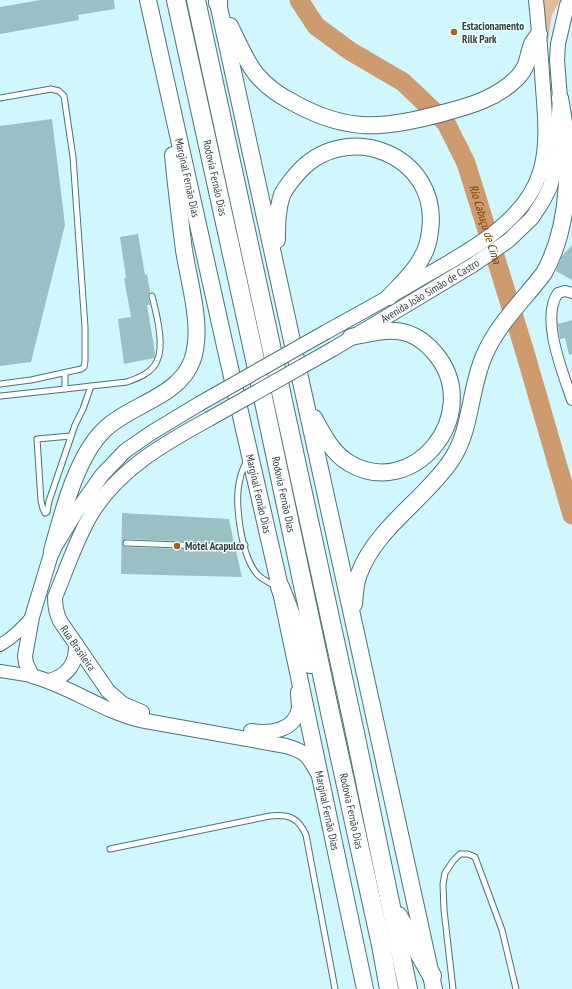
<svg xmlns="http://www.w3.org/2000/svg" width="572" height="989" font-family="'PT Sans Narrow',sans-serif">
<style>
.green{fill:#e2bb98}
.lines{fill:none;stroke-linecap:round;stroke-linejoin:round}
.river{stroke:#cd9b6d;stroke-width:19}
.building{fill:#9abfc5}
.service-casing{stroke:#4e7177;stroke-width:7}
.minor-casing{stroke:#4e7177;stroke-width:12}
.tertiary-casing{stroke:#4e7177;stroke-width:14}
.secondary-casing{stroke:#4e7177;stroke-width:16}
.trunk-casing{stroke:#4e7177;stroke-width:18}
.motorway-casing{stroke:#4e7177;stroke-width:20}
.service{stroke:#fff;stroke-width:5}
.minor{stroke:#fff;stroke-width:10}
.tertiary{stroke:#fff;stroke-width:12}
.secondary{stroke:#fff;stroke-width:14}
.trunk{stroke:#fff;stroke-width:16}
.motorway{stroke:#fff;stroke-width:18}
.secondary-bridge-casing{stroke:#4e7177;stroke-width:16;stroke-linecap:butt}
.secondary-bridge{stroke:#fff;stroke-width:14}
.poi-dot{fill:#9f6425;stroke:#f6feff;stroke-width:1.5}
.labels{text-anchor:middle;stroke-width:3;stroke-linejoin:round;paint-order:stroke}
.poi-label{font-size:11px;font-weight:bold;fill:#2e3e40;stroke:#f6feff;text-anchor:start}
.street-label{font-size:11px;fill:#2e3e40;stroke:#f6feff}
.water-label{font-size:12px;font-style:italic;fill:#704006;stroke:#f6feff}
</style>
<rect width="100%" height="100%" fill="#d0f7fe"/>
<polygon class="green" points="542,0 560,0 552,15 547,47"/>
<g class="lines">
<path class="river" id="s1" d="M 299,0 L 316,26 L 350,51 L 403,82 L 446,123 L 466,163 L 524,349 L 572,515"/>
</g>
<g class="building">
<polygon points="41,0 114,0 115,9 78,15 79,20 0,34 0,7"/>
<polygon points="52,119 65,225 31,362 0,366 0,126"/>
<polygon points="138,234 145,275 147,274 150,292 148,295 150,305 147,305 155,353 154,358 124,364 118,319 131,317 124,278 126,278 120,237"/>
<polygon points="572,245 572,280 556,271 562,256"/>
<polygon points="572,320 572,354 569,355 565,338 560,339 558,324"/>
<polygon points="122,513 229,519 234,543 126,539 123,541 122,543 126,547 236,551 242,577 121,574"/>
</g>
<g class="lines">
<g class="service-casing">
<g id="service">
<polyline points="0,98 51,89 59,91 64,96 73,157 85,327 85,361 84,367 81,369 31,380 0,384"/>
<path d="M 65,373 L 65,389 L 127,382 C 138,378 152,373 157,361 C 165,345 156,312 152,296"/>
<polyline points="1,396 65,389"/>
<polyline points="71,436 37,439 41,501 43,509 45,513 47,512 49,501 75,425 83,409 91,386"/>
<path d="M 246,462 C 244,467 241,473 240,479 C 234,502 241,557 258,575 C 263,580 270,583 276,586"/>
<polyline points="126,543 235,547 245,545"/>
<path d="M 110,849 L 270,816 C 288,814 298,817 306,835 L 335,989"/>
<polyline points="453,989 444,910 443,884 445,873 453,861 460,854 468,854 475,857 502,930 516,989"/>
</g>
</g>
<g class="minor-casing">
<path id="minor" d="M 572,293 L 565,291 L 558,293 C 540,318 563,373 572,400"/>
</g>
<g class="tertiary-casing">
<g id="tertiary">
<path d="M 0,645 C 13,638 22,628 32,617"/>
<polyline points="0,671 32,676"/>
</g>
</g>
<g class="secondary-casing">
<g id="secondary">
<path d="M 326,332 C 357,315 388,298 418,280 C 463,254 527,223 541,169 C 548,143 545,114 543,88 C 541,58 539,29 536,0"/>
<path id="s2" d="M 333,349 L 473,265 L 508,241 L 532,218 L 543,201 L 550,187 L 554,172 L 557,147 L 560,98 L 557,60 L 558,44 L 567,5 L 571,0"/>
<path d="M 199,404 L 151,433 L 125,451 L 102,475 L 76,512 L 52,551 L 32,617 L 25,656 L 26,663 L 32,676 C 70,686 102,711 140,720 L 286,746 C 304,751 308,755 317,772"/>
<path d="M 49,681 C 68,676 77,663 76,644"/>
<path d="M 142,712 L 123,704 L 108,691 L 60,621 C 56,613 55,606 55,597 C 67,569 76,539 92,513 C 119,469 165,443 209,419"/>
<path d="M 251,731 C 270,734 295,731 299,708 C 299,703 298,698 298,692"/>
</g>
</g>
<g class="trunk-casing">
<g id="trunk">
<path id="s3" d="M 148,0 L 225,346 L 280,587 L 365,989"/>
<polyline points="218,3 434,989"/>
<path d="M 230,26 C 238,42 245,60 256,74 C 266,86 280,96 294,103 C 348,133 385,129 443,113 C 470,106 498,98 518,77 C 529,65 527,57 532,44 C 534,41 537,37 539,34"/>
<path d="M 277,240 C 277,225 277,210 282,195 C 285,188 291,181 296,175 C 344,117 441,154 430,231 C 429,240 427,249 422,257 C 415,272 400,285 389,297"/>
<path d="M 314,418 C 323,434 332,453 349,463 C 413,501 482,416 438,357 C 412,323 388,329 351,337"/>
<path d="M 52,551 C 62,515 76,457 104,430 C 129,405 179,397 192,361 C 204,329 189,283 184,250 C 180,219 176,186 173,155"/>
<path d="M 354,604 C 355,594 355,583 359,574 C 376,528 423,501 450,462 C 472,431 469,390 484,356 C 498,323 523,301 544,273 C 572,223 571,155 560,98"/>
</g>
</g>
<g class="motorway-casing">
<g id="motorway">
<path id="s4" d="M 176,0 L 251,341 L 331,717 L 381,945 L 389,989"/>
<polyline points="196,0 355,733 408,989"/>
<polyline points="218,0 218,3"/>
<polyline points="280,587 310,664"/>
<polyline points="398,916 432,976"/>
</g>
</g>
<use href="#service" class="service"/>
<use href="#minor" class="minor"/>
<use href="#tertiary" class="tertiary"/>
<use href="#secondary" class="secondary"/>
<use href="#trunk" class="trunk"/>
<use href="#motorway" class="motorway"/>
<g class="secondary-bridge-casing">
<g id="secondary-bridge">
<polyline points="199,404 326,332"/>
<polyline points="209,419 333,349"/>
</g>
</g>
<use href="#secondary-bridge" class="secondary-bridge"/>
</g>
<g class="poi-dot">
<circle cx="454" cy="32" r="4"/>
<circle cx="177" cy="546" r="4"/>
</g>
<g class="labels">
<g class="poi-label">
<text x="462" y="30">Estacionamento<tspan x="462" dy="13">Rilk Park</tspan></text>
<text x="185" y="550">Motel Acapulco</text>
</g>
<g class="street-label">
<text dy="4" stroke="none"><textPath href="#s3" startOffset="182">Marginal Fernão Dias</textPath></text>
<text dy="4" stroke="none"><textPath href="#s4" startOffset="182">Rodovia Fernão Dias</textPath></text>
<text dy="4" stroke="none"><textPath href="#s2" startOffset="113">Avenida João Simão de Castro</textPath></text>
<text dy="4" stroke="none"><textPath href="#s3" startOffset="506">Marginal Fernão Dias</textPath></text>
<text dy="4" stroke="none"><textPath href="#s4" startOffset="506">Rodovia Fernão Dias</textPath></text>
<text transform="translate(78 648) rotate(55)" y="4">Rua Brasileira</text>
<text dy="4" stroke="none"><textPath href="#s3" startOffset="830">Marginal Fernão Dias</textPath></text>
<text dy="4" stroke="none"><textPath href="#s4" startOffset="830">Rodovia Fernão Dias</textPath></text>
</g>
<g class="water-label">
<text dy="4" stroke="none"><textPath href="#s1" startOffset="303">Rio Cabuçu de Cima</textPath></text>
</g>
</g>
</svg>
